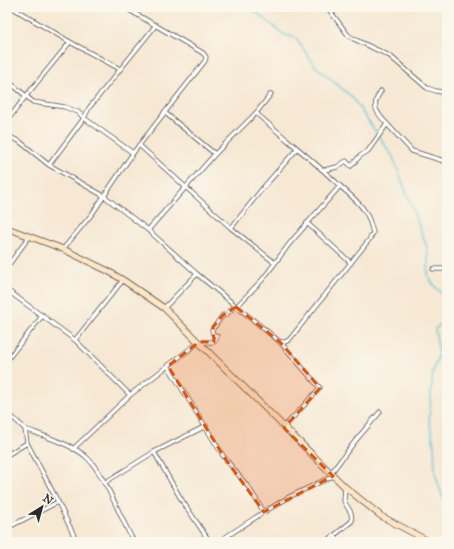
<svg xmlns="http://www.w3.org/2000/svg" width="454" height="549" font-family="'IM FELL Great Primer',serif">
<style>
.lines{fill:none;stroke-linecap:round;stroke-linejoin:round}
.stream{stroke:#5bc5d6;stroke-width:1.5}
.street-casing{stroke:#494744;stroke-width:5}
.secondary-casing{stroke:#494744;stroke-width:7}
.street{stroke:#fff;stroke-width:3.5}
.secondary{stroke:#fee5c5;stroke-width:5.5}
.marked{fill:#df570e;fill-opacity:0.2;stroke:#df570e;stroke-width:3;stroke-dasharray:8 5;stroke-linejoin:round}
</style>
<rect width="100%" height="100%" fill="#fbf7ec"/>
<filter id="ink" filterUnits="userSpaceOnUse"><feTurbulence type="fractalNoise" baseFrequency=".025" numOctaves="2"/><feDisplacementMap in="SourceGraphic" scale="8" xChannelSelector="R" yChannelSelector="G"/><feConvolveMatrix kernelMatrix="1 2 1 2 8 2 1 2 1" color-interpolation-filters="sRGB"/></filter>
<filter id="wash" filterUnits="userSpaceOnUse"><feTurbulence type="fractalNoise" baseFrequency=".012" numOctaves="4" result="noise"/><feDisplacementMap in="SourceGraphic" scale="16" xChannelSelector="R" yChannelSelector="G"/><feGaussianBlur stdDeviation="0.9" result="paint"/><feColorMatrix in="noise" values="0 0 0 0 0 0 0 0 0 0 0 0 0 0 0 0 0 1.4 0 .05"/><feComposite in="paint" operator="in"/></filter>
<g filter="url(#wash)">
<rect width="100%" height="100%" fill="#f6e8d3"/>
<g class="lines">
<polyline class="stream" points="250,7 283,34 296,38 315,66 352,97 393,157 428,250 428,276 436,288 446,296 446,307 442,323 435,329 439,354 433,371 429,420 434,444 435,473 442,496 447,505"/>
</g>
</g>
<g filter="url(#ink)">
<g class="lines">
<g class="street-casing">
<g id="street">
<polyline points="11,7 70,42 120,69"/>
<polyline points="327,7 348,35 354,39 390,56 427,88 436,91 447,93"/>
<polyline points="7,80 33,102 65,107 78,112 84,118 133,153"/>
<polyline points="164,112 215,154"/>
<path d="M 256,113 C 284,138 313,160 340,186 C 348,193 358,201 364,210 C 369,216 371,225 373,233 L 369,240 L 289,340 L 285,342 L 280,342"/>
<polyline points="7,121 26,96 70,42"/>
<polyline points="387,124 412,151 447,162"/>
<polyline points="7,136 19,141 49,165 104,196 148,230 197,274 280,342 320,388 284,427"/>
<polyline points="139,145 231,228 275,263"/>
<polyline points="49,165 84,118 89,108 156,25"/>
<path d="M 324,170 L 337,167 L 346,161 L 351,166 L 360,156 L 368,151 L 387,124 C 377,113 370,106 381,91"/>
<polyline points="307,223 351,263"/>
<polyline points="231,228 262,189 297,149"/>
<polyline points="148,230 215,154 256,113 271,94"/>
<polyline points="63,249 92,214 133,153 205,61 206,57 203,53 124,7"/>
<polyline points="7,267 29,237"/>
<polyline points="433,269 447,269"/>
<polyline points="7,290 75,340 130,395"/>
<polyline points="164,308 197,274"/>
<polyline points="75,340 123,280"/>
<polyline points="7,360 43,315"/>
<polyline points="168,366 224,457 249,488 264,512"/>
<polyline points="7,412 25,429 27,443 7,455"/>
<path d="M 25,429 C 41,435 71,444 84,455 C 103,469 121,520 134,542"/>
<polyline points="27,443 58,502 77,542"/>
<polyline points="73,449 130,395 199,342 214,342 216,339 217,336 213,334 212,330 223,315 226,315 233,308 236,307 263,279 290,243 340,186"/>
<polyline points="154,452 181,499 210,542"/>
<polyline points="331,473 356,440 380,412"/>
<polyline points="104,483 154,452 206,426"/>
<polyline points="7,528 58,502"/>
<polyline points="335,536 338,542"/>
<polyline points="218,542 264,512 289,497 333,476"/>
<polyline points="326,542 352,521 351,513 344,501 345,487"/>
</g>
</g>
<g class="secondary-casing">
<polyline id="secondary" points="7,228 63,249 108,271 123,280 164,308 345,487 381,516 430,542"/>
</g>
<use href="#street" class="street"/>
<use href="#secondary" class="secondary"/>
</g>
</g>
<path class="marked" d="M 236,307 L 280,342 L 320,388 L 284,428 L 333,476 L 264,512 L 224,457 L 168,366 L 199,342 L 214,342 L 213,327 L 223,315 Z"/>
<rect width="454" height="549" fill="none" stroke="#fbf7ec" stroke-width="24"/>
<g transform="translate(42 507) rotate(37)" stroke="#fbf7ec" stroke-width="3" paint-order="stroke">
<path d="M0-3L7 15L0 10L-7 15Z" fill="#2b2b2b"/>
<text y="-6" font-size="11" font-weight="bold" text-anchor="middle" fill="#2b2b2b">N</text>
</g>
</svg>
